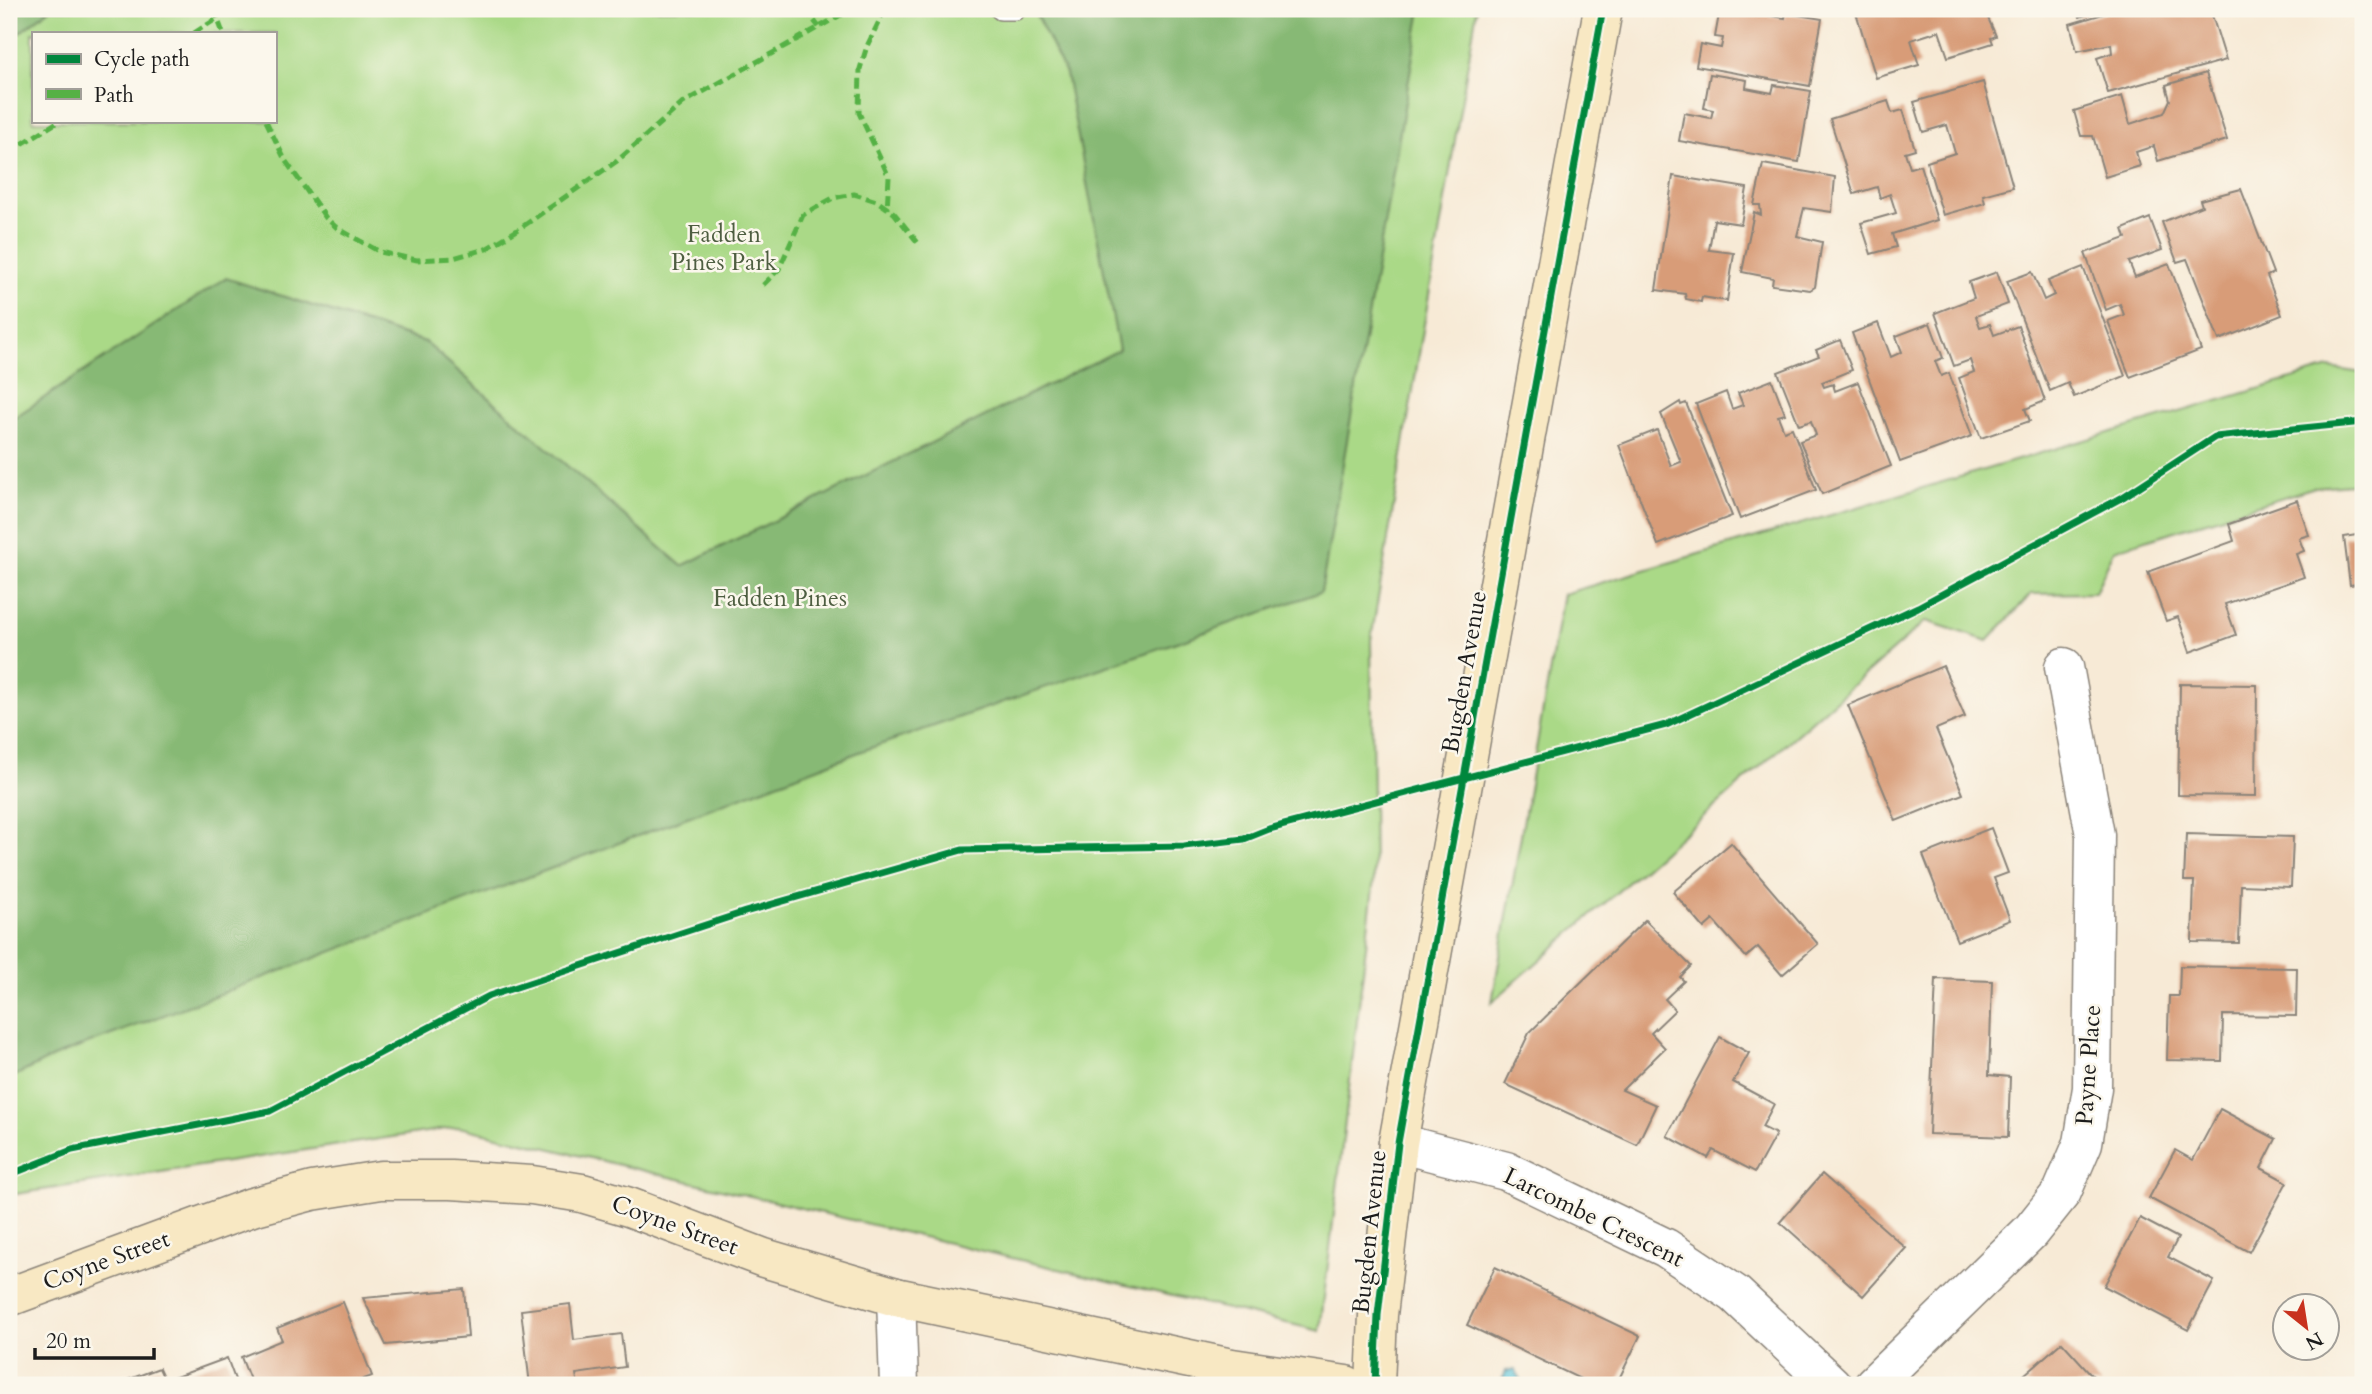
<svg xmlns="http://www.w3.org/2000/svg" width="2372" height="1394" font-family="Cardo,serif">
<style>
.green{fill:#aad987;stroke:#637a52;stroke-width:2;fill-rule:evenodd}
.forest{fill:#87b974;stroke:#526a48;stroke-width:2}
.water{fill:#5fc6dc;stroke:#3e717c;stroke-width:2}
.building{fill:#d89c78}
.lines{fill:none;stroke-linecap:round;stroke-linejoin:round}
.lane-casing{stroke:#8a8379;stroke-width:24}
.street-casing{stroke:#8a8379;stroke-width:41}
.secondary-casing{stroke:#8a8379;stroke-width:41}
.lane{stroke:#fff;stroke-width:21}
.street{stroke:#fff;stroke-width:38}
.secondary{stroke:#f8e8c3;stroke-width:38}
.quiet{stroke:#55b145;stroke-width:5;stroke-dasharray:10 5;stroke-linecap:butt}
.cycleway-casing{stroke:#fbf7ec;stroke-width:11}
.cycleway{stroke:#00873e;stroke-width:7}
.labels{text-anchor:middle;stroke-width:5;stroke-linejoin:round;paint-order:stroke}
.park-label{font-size:24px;fill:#4e5e41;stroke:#fbf7ec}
.street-label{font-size:24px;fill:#1c1c1c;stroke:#fbf7ec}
</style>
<rect width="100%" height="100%" fill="#fbf7ec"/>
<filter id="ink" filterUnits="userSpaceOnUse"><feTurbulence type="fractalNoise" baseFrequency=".0143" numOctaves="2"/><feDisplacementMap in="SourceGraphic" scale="14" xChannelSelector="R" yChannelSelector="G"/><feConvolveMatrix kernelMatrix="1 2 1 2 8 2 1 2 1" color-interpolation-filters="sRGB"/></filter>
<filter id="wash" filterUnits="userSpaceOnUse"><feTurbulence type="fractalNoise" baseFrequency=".00686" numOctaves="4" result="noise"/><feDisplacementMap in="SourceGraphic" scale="28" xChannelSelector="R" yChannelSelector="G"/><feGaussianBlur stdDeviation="1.57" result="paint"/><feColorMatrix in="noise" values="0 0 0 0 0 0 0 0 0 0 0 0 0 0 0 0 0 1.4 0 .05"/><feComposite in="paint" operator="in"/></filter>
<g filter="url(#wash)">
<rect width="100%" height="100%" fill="#f7ead6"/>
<g class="green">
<path d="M 9,9 L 1477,9 L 1371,640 L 1374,879 L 1320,1331 L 459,1127 L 9,1195 ZM 33,33 L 275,33 L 275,121 L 33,121 Z"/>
<polygon points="2329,368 2363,373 2363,483 2315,487 2114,550 2095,593 2031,594 1988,641 1926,621 1492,1002 1563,594"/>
</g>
<g class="forest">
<polygon points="9,9 50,9 9,41"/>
<polygon points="1033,9 1421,9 1321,592 862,751 53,1057 9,1079 9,421 226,278 425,342 682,566 1119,350 1066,74"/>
</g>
<polygon class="water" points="1515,1370 1524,1385 1500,1385 1506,1371"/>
<g id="blocks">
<g class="building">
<polygon points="1720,9 1760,9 1759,14 1785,18 1786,13 1822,19 1810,86 1696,66 1700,44 1721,48 1723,38 1715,37"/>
<polygon points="1855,9 1984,9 1996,36 1991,38 1993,43 1948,57 1939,31 1911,40 1919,65 1876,78"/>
<polygon points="2077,9 2103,9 2080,17"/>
<polygon points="2119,9 2126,12 2136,9 2210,9 2226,60 2108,93 2097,58 2112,53 2111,44 2077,51 2070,24"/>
<polygon points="2206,73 2227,140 2158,161 2154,146 2136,152 2140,166 2105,177 2093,136 2081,136 2074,111 2122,96 2130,124 2164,113 2170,100 2166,85"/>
<polygon points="1710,74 1747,80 1746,88 1772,93 1774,85 1811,91 1799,162 1679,141 1684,113 1711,118 1713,110 1704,108"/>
<polygon points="1983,82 2013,187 1983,195 1985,203 1943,215 1927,162 1955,153 1947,125 1923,132 1914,102"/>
<polygon points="1888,101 1892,113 1903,110 1915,149 1905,152 1910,168 1920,165 1937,220 1892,234 1896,247 1871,254 1861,223 1896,213 1890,194 1880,198 1877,187 1854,194 1830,119"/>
<polygon points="1763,164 1835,177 1832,212 1804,208 1797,236 1822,242 1815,287 1810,290 1772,285 1773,278 1742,272 1754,212 1761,215 1760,205 1754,205"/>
<polygon points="1673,176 1747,188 1741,224 1714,220 1709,250 1734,253 1727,301 1702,297 1701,302 1686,299 1685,294 1656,290"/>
<polygon points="2241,189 2273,273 2267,276 2282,315 2219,340 2187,259 2177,262 2162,222 2202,206 2200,200"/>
<polygon points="2150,218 2162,250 2129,262 2135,277 2169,264 2201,350 2130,377 2108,321 2124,315 2120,304 2106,310 2085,253 2126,238 2123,229"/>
<polygon points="2083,267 2125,376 2074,397 2068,383 2050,391 2007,281 2032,272 2044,300 2054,295 2048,281"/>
<polygon points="1997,272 2008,304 1976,316 1980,327 1990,324 1994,335 2018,326 2045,401 2025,409 2030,421 1981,438 1959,378 1974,372 1970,360 1954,366 1935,313 1974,298 1969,282"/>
<polygon points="1878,323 1891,357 1902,352 1896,336 1930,323 1943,358 1935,361 1941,376 1949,373 1972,436 1900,462 1852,333"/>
<polygon points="1840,340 1852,370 1822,382 1824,387 1833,384 1835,391 1858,382 1891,466 1822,494 1800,441 1816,435 1811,421 1799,425 1778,372 1819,356 1816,350"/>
<polygon points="1772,380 1785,414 1778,416 1784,431 1792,428 1816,490 1740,519 1696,404 1726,392 1732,409 1743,405 1738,393"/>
<polygon points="1680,402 1681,405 1686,403 1732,516 1658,545 1619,445 1657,430 1671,466 1681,462 1661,414"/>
<polygon points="2297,500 2309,535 2299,538 2304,551 2296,554 2304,577 2225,604 2236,635 2190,652 2178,617 2166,621 2148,572 2234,541 2229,524"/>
<polygon points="2363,534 2363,583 2350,585 2344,537"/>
<polygon points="1943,666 1965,717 1936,729 1963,794 1896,821 1848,705"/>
<polygon points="2180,684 2257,685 2256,796 2178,795"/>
<polygon points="1991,828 2008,873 1994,878 2010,920 1957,941 1923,855"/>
<polygon points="2186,834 2293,837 2291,887 2241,885 2239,943 2192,942 2194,881 2184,881"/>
<polygon points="1731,843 1818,944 1782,975 1758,947 1746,957 1713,920 1704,928 1673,892"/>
<polygon points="1645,920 1691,966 1680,977 1684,981 1665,999 1675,1010 1651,1033 1665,1048 1622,1090 1656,1105 1637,1145 1505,1084 1529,1033"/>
<polygon points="2180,966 2297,968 2296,1016 2223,1015 2222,1061 2167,1060 2169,996 2179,996"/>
<polygon points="1936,979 1992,981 1989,1075 2010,1077 2008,1137 1929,1134"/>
<polygon points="1720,1037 1749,1053 1733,1082 1774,1104 1762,1127 1776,1134 1755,1172 1713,1150 1708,1158 1667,1136"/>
<polygon points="2220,1109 2276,1139 2261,1168 2287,1182 2249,1252 2149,1198 2175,1150 2193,1160"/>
<polygon points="1822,1174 1906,1248 1863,1296 1780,1222"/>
<polygon points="2140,1218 2178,1238 2168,1257 2214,1281 2188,1330 2104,1286"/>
<polygon points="1495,1267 1640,1336 1616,1385 1593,1385 1467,1325"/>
<polygon points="464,1289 468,1337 386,1345 363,1298"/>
<polygon points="343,1302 372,1376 348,1385 252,1385 241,1357 282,1340 277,1328"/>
<polygon points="570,1304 574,1340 621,1334 625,1367 576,1374 578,1385 530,1385 521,1310"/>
<polygon points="2062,1342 2101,1385 2025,1385 2030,1381 2024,1375"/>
<polygon points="227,1358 237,1385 114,1385 159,1368 165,1381"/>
</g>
</g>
</g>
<g filter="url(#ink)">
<use href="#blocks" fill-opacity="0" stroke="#8a8379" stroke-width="2"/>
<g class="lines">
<g class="lane-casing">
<polyline id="lane" points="1001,9 1015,9"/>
</g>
<g class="street-casing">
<g id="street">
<polyline points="1398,1143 1506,1171 1666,1248 1735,1294 1832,1385"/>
<polyline points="896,1297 899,1385"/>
<polyline points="1873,1385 2030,1232 2062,1192 2083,1143 2092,1088 2095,835 2064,667"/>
</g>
</g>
<g class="secondary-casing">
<g id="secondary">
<polyline points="9,1297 252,1207 312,1191 381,1180 451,1180 532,1185 582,1193 629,1207 764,1258 896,1297 1232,1368 1346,1385"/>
<polyline points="1375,1385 1378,1315 1398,1143 1603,9"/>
</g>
</g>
<use href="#lane" class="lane"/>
<use href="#street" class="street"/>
<use href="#secondary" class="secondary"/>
<g class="quiet">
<polyline points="214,9 223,33"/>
<polyline points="805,9 819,27"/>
<polyline points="885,9 867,46 860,69 859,113 889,177 887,209"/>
<polyline points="194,33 218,18"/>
<polyline points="266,121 285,160 326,218 337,228 380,252 417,260 453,258 486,249 519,229 617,161 683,103 839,16 860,9"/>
<polyline points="9,152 59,121"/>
<polyline points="763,285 779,269 803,215 833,198 854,194 877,201 894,213 919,244"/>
</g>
<g class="cycleway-casing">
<g id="cycleway">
<polyline points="9,1175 72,1150 270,1111 489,996 745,912 962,850 1184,846 1244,839 1269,829 1666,725 1918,607 2123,497 2215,437 2363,422"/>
<polyline points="1375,1385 1378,1315 1398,1143 1603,9"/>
</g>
</g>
<use href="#cycleway" class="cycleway"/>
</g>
</g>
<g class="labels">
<g class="park-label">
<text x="724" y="242">Fadden<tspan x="724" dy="28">Pines Park</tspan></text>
<text x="780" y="606">Fadden Pines</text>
</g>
<g class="street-label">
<text transform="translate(1464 672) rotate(-80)" y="8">Bugden Avenue</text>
<text transform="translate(2088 1065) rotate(-86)" y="8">Payne Place</text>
<text transform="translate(1594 1217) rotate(26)" y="8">Larcombe Crescent</text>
<text transform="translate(675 1225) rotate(20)" y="8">Coyne Street</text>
<text transform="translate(1369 1232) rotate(-84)" y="8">Bugden Avenue</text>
<text transform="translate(106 1260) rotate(-20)" y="8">Coyne Street</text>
</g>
</g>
<rect width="2372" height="1394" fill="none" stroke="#fbf7ec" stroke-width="35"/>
<rect x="32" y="32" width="245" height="91" fill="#fbf7ec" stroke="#a29f99" stroke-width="2"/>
<rect x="46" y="54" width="35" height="10" fill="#00873e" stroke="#a29f99" stroke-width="2"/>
<text x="94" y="66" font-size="21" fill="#1c1c1c">Cycle path</text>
<rect x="46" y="89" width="35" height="10" fill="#55b145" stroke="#a29f99" stroke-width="2"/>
<text x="94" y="102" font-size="21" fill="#1c1c1c">Path</text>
<g transform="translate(2306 1327) rotate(150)"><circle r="33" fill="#fbf7ec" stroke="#a29f99" stroke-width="2"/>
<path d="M0-5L12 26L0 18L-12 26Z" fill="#c8321e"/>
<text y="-10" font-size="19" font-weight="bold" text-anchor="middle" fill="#1c1c1c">N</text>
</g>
<path d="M35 1348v10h119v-10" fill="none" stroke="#1c1c1c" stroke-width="3.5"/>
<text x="46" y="1348" font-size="21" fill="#1c1c1c" stroke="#fbf7ec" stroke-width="5" paint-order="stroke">20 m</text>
</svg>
